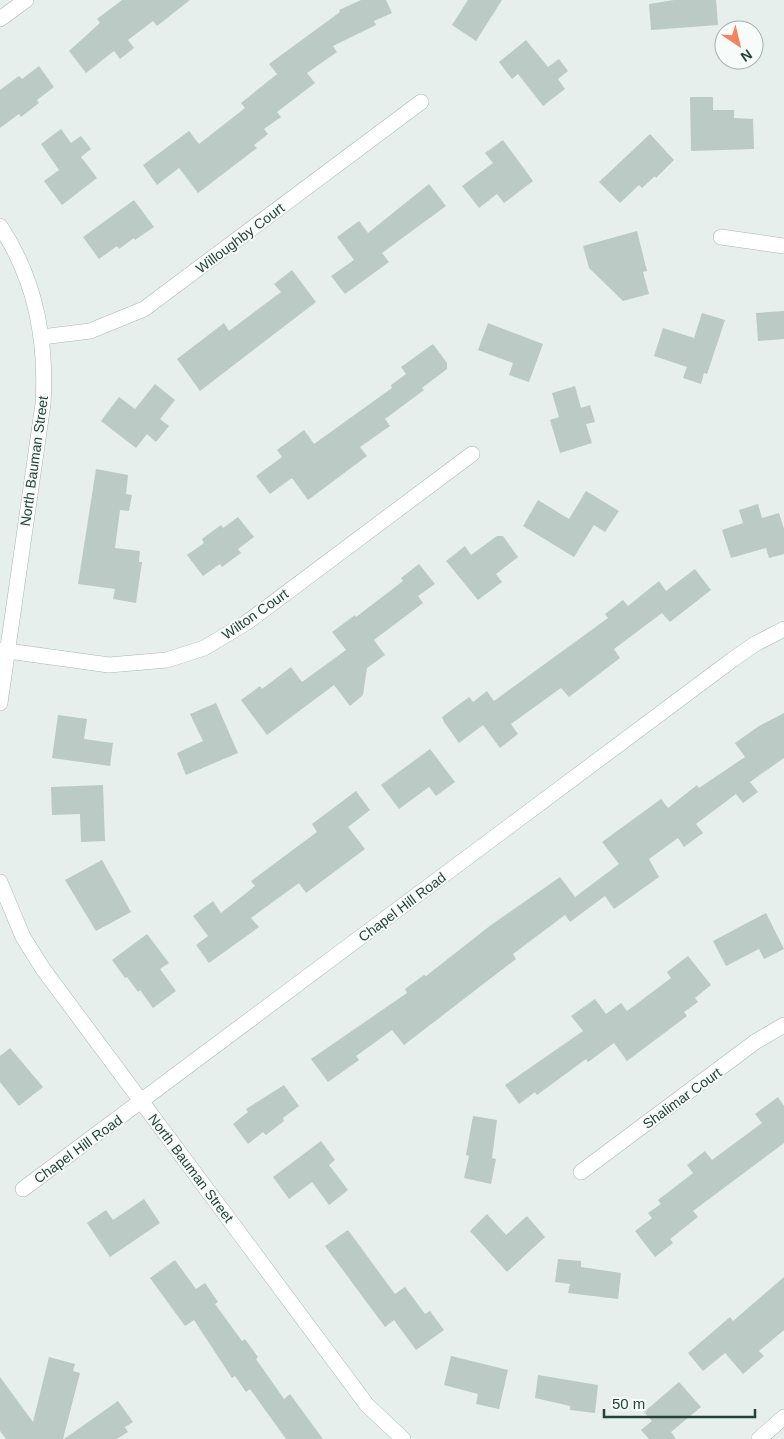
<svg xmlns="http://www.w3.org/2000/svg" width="784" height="1439" font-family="Helvetica,sans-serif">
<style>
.building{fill:#bbcac4}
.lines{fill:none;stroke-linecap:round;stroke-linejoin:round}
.street-casing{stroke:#a8b8b2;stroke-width:16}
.street{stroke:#fff;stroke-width:15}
.labels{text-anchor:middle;stroke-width:4;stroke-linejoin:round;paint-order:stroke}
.street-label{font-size:14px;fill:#24423a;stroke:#f7fbf9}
</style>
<rect width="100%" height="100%" fill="#e6efeb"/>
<g class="building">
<polygon points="122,0 190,0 157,26 153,21 128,40 134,48 120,59 114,51 86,73 69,51 100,23 97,19"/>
<polygon points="361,0 386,0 392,13 374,21 376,25 333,46 337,52 307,73 315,83 277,112 281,117 264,129 268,134 254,145 257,148 198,193 179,168 157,185 143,165 189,131 199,144 245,108 241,103 277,74 269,64 340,12 339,10"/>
<polygon points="468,0 502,0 476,41 452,25"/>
<polygon points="674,0 716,0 718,25 651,30 649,4"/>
<polygon points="526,40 548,67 559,59 568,71 558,79 565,89 543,106 518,74 512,79 499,62"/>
<polygon points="39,66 54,87 37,100 39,103 21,117 19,114 0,128 0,90 19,76 22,79"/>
<polygon points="690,97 713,97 713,110 734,110 734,118 753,119 754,149 691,151"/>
<polygon points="61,129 71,143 81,136 91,149 81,157 97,178 62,205 44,181 59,170 41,144"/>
<polygon points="650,134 674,160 656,178 655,176 642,188 639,185 620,203 599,182"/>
<polygon points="503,140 533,181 504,203 497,194 479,208 462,186 493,163 485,153"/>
<polygon points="429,184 446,206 382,253 389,262 345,294 331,276 354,260 337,237 359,221 368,233"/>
<polygon points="134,200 154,227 135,240 134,238 119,249 117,246 99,259 83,237"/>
<polygon points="637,231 647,271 643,272 649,294 623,301 589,268 583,246"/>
<polygon points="292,270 316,302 200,391 177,359 224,323 229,331 281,292 274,284"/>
<polygon points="784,311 784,339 758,341 756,313"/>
<polygon points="702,313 725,320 707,374 704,373 701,384 683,378 687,367 654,356 663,328 694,338"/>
<polygon points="488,323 543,344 529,382 509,375 513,363 478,350"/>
<polygon points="433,344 447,363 447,369 422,388 424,390 385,419 390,426 360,447 367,456 308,500 292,478 270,494 256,476 282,457 277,450 304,430 314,444 392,388 391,385 406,374 401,367"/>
<polygon points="155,384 175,400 160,419 169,426 156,442 147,434 136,448 101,421 119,397 135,409"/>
<polygon points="575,386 581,408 590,405 595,422 586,424 592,443 560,453 550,420 559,417 552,393"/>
<polygon points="96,469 128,475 126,494 132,495 129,511 120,510 115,548 140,551 139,562 142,562 136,603 113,599 115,589 78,584"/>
<polygon points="586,491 619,511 605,532 594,525 574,557 523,526 538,500 569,519"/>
<polygon points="758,504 762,518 779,513 784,529 784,554 769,558 766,548 731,558 722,530 743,523 739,510"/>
<polygon points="238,517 254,537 238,549 241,553 222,567 220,564 203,576 187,555 204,543 202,539 221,525 223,528"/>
<polygon points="497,536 503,536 518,557 496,574 502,582 478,600 446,561 465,546 471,555"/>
<polygon points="419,564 435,584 418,596 423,603 374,640 385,655 367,668 363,695 350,706 334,685 267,735 241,700 260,686 262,689 291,667 302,682 346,650 332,632 355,615 356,617 403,581 401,578"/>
<polygon points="695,569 711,590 670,622 662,613 614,649 620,658 569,697 561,688 511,724 518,734 500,748 483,725 459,743 444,722 442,717 469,697 473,702 487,691 494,701 608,618 605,614 623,600 628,606 659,581 666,591"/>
<polygon points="216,703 238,753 186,775 177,753 203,741 190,714"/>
<polygon points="784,713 784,758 750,782 758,792 743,803 736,794 696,824 703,833 684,847 678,838 649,859 659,877 614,909 605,896 570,922 565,915 513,954 516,959 404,1045 392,1030 356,1056 359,1060 328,1082 311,1059 407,993 405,989 424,975 426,976 491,925 560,877 575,897 619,864 602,842 661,799 668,808 697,785 699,788 745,757 735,743 759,726"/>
<polygon points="58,715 87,719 84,739 113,743 110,766 52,758"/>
<polygon points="430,749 455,782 436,796 429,787 399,809 381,785"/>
<polygon points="103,785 105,841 81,842 80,814 52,815 51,787"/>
<polygon points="356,791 370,810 348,827 365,849 306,893 299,883 251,918 259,927 209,963 196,945 208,936 193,916 213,901 221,913 255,886 251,881 317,832 312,824"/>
<polygon points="102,860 131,912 96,931 65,880"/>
<polygon points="766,913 784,949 764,959 759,949 726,966 713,941"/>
<polygon points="147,934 169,963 160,969 176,991 153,1008 140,990 138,992 127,977 125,978 112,960"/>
<polygon points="688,956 711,985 695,998 698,1002 684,1012 687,1016 627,1061 614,1043 588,1062 586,1059 537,1095 535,1092 519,1104 505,1085 583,1031 571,1016 595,999 606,1014 621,1003 627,1011 671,978 667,972"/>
<polygon points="10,1048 43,1087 19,1106 0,1082 0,1056"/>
<polygon points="284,1085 299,1106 283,1118 284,1121 266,1135 263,1132 248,1144 233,1124 248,1112 246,1109"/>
<polygon points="778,1097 784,1106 784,1143 693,1211 698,1217 670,1239 673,1243 655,1257 635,1231 652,1218 648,1213 661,1204 658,1200 693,1173 687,1165 705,1151 712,1160 762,1123 755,1114"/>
<polygon points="473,1116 497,1120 492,1158 496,1159 491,1184 464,1178 469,1156 466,1155"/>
<polygon points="321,1141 335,1160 329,1165 348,1190 329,1205 312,1182 289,1199 273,1177"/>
<polygon points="144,1199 160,1223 110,1257 87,1223 106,1210 113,1220"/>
<polygon points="487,1214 506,1235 527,1216 545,1237 507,1272 470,1231"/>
<polygon points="348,1230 395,1294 405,1287 425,1314 430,1311 444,1330 416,1350 394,1320 385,1327 325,1246"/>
<polygon points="558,1259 581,1261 581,1267 621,1273 618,1299 568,1293 570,1284 555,1282"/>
<polygon points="175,1260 196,1289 205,1283 218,1302 215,1304 242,1341 245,1339 258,1357 256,1359 284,1399 290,1394 323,1439 286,1439 250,1389 246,1392 235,1376 232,1378 194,1320 185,1326 150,1278"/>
<polygon points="784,1277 784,1330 759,1351 764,1356 743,1374 725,1353 703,1371 688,1353 730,1317 733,1321"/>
<polygon points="451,1356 508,1370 499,1409 476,1404 478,1394 444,1385"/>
<polygon points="49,1357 75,1364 73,1371 80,1373 63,1439 6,1439 0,1431 0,1377 33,1422"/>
<polygon points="538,1375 598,1385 595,1413 570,1410 570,1406 535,1398"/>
<polygon points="679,1382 701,1407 671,1432 676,1439 649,1439 641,1430 652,1421 644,1412"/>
<polygon points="118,1401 133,1422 125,1427 128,1432 117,1439 64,1439"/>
</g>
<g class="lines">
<g class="street-casing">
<g id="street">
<polyline points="0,19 26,0"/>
<path d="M 0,226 C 36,280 47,340 43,404 L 0,703"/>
<polyline points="721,237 784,246"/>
<polyline points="42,337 90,331 144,309 421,102"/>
<polyline points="0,650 109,665 167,660 204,648 246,623 472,454"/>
<polyline points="0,882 23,937 43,969 367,1405 403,1439"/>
<polyline points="581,1172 755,1042 784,1025"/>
<polyline points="23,1189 732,660 755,644 784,629"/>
<polyline points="759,1439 784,1417"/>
</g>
</g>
<use href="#street" class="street"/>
</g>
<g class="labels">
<g class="street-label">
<text transform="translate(240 238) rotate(-37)" y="5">Willoughby Court</text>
<text transform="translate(34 461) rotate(-82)" y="5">North Bauman Street</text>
<text transform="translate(255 614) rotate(-35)" y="5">Wilton Court</text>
<text transform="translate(402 907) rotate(-37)" y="5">Chapel Hill Road</text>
<text transform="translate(682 1098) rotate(-36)" y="5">Shalimar Court</text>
<text transform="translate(78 1149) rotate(-36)" y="5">Chapel Hill Road</text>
<text transform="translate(191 1168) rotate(53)" y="5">North Bauman Street</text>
</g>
</g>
<g transform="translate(739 45) rotate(145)"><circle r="24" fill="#f7fbf9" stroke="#a3b1ad"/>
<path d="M0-4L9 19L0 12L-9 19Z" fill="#f4845f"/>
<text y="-8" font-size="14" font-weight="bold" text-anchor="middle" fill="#24423a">N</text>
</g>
<path d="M604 1409v8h151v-8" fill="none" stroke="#24423a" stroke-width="2.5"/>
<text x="612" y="1409" font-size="15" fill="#24423a" stroke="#f7fbf9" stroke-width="4" paint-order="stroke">50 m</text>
</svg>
